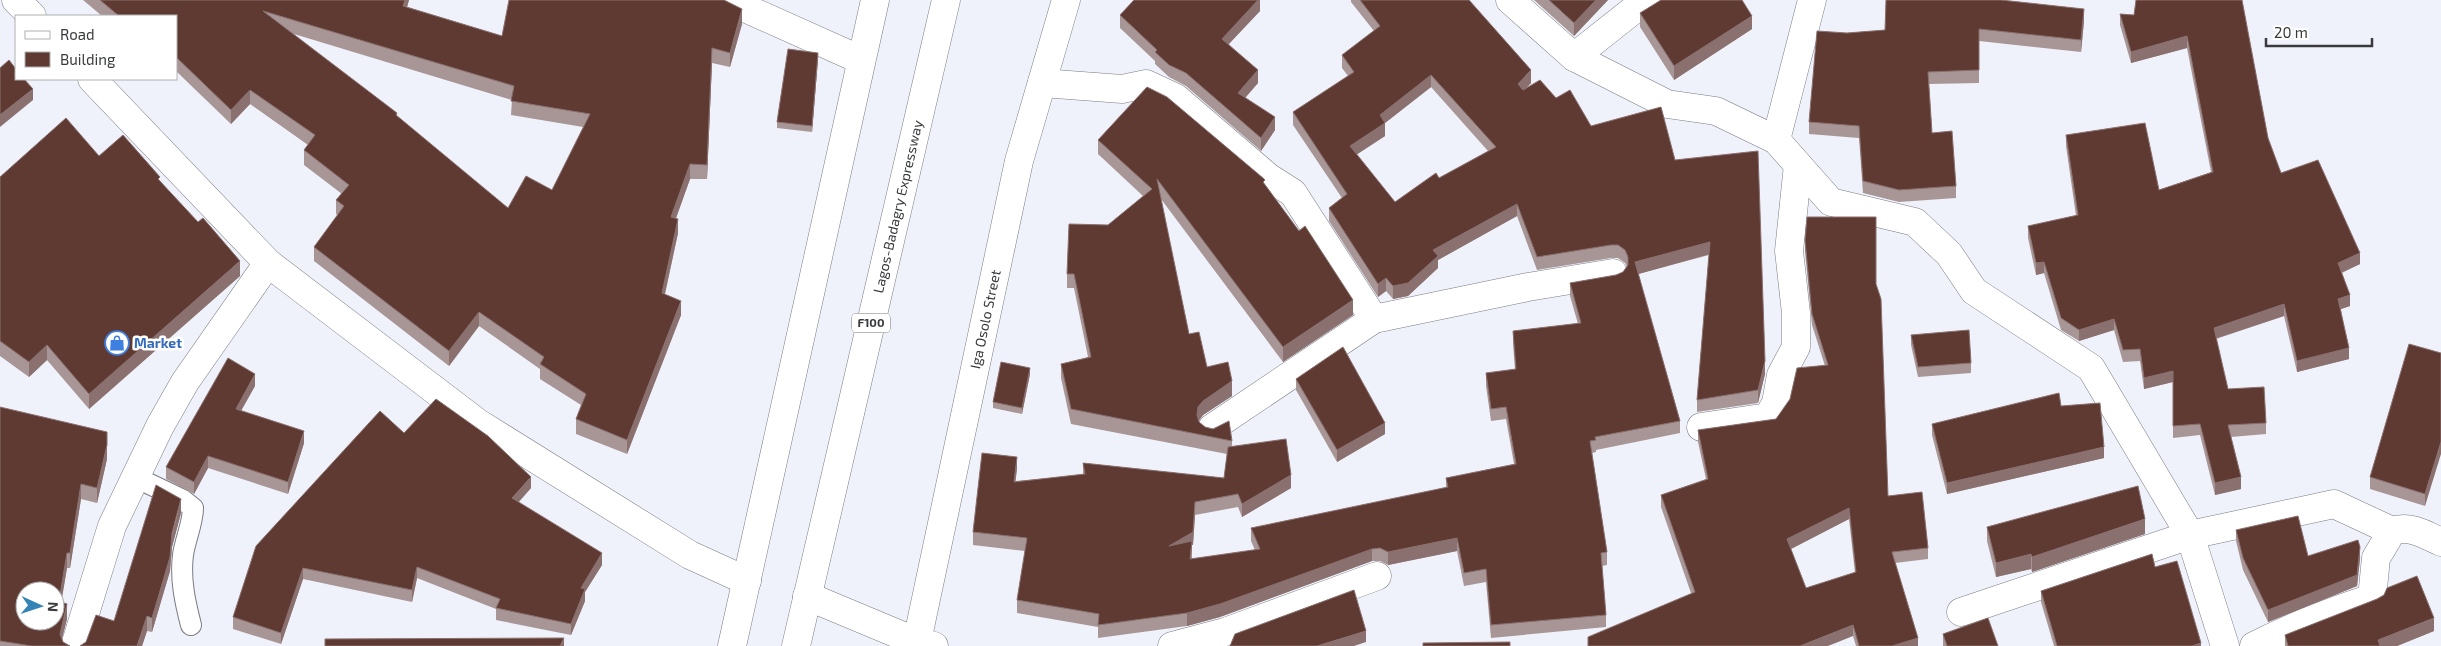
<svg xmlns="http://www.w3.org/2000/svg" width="2441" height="646" font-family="'Exo 2',sans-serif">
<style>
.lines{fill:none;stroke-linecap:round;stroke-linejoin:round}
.lane-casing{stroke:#7a7b83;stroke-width:22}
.street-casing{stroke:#7a7b83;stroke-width:29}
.highway-casing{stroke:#7a7b83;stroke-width:29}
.lane{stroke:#fff;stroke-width:20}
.street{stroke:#fff;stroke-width:28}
.highway{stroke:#fff;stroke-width:28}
.wall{fill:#a89697;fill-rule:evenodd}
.shaded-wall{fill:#8a716f}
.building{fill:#5f3a33;stroke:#8a716f;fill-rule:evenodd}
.labels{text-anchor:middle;stroke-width:5;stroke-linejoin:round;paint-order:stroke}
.shield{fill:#fff;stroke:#747577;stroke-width:1}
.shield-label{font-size:12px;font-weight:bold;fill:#393a3d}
.street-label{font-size:14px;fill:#393a3d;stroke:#fff}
.shop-label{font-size:14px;font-weight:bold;fill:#366cbe;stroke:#fff;text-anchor:start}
</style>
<rect width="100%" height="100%" fill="#f0f2fb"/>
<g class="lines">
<g class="lane-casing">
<path id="lane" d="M 137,478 L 183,500 L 193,508 C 193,523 185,540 183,555 C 180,579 185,602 191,625"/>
</g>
<g class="street-casing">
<g id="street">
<polyline points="16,0 32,16"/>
<polyline points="727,0 861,60"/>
<polyline points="1510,0 1574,57 1667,104 1716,111 1776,140 1831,202 1915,222 1949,254 1974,291 2091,368 2190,535 2225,646"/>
<polyline points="1574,57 1646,0"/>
<polyline points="92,79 268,263 478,423 690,555 747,581"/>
<polyline points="1042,83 1122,89 1146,84 1176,98 1268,177 1293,193 1374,319"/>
<polyline points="1776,140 1812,0"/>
<polyline points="1701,427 1768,417 1776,403 1781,375 1796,347 1796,313 1789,251 1798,165"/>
<polyline points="1212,428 1374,319 1528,287 1613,273"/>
<polyline points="807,596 917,642 934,646"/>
<polyline points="1961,612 2190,535 2334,504 2392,531"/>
<polyline points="75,646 112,526 160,426 185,382 268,263"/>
<path id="s1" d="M 916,646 L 1019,161 L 1066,0"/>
<polyline points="1172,646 1225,632 1377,576"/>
<path d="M 2254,646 C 2293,626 2331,611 2372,598 L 2376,558 L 2392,531 C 2410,525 2424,534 2441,542"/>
</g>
</g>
<g class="highway-casing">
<g id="highway">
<polyline points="732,646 875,0"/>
<path id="s2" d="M 796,646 L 946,0"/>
</g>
</g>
<use href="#lane" class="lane"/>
<use href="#street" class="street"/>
<use href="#highway" class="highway"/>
</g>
<g class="wall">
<path d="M 83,0 L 409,0 L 407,7 L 502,36 L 742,24 L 730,67 L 712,63 L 707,179 L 690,179 L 676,218 L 678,233 L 665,294 L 681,315 L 627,454 L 576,434 L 576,419 L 581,405 L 540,379 L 540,369 L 479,326 L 449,366 L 314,261 L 314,247 L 338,215 L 336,214 L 336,200 L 342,194 L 304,165 L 304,150 L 308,145 L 250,104 L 231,124 L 176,71 L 176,16 L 102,16 ZM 294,34 L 512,100 L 511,115 L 583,127 L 552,190 L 508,208 Z"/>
<polygon points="1260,0 1260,11 1229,44 1258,83 1245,98 1275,130 1261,151 1186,86 1169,77 1155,64 1155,61 1120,28 1120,15"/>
<path d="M 1351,0 L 1469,0 L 1531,83 L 1525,89 L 1556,98 L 1591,126 L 1675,160 L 1765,374 L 1758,403 L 1697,412 L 1697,400 L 1709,255 L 1638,274 L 1680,421 L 1680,433 L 1596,450 L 1596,452 L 1592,453 L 1607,552 L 1607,565 L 1602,566 L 1606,615 L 1606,627 L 1491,638 L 1486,582 L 1464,586 L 1457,551 L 1388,565 L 1380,561 L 1372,561 L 1220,617 L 1187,626 L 1098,638 L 1098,627 L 1017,613 L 1017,600 L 1025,551 L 973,545 L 973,532 L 1017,469 L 1015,481 L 1083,475 L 1083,463 L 1224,478 L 1227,454 L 1071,424 L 1061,378 L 1061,364 L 1088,357 L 1074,288 L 1067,288 L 1067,274 L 1108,225 L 1143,196 L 1098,154 L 1098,140 L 1265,185 L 1353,315 L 1283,362 L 1161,199 L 1189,334 L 1207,367 L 1232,396 L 1203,415 L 1198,421 L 1199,422 L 1205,427 L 1232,441 L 1232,446 L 1291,488 L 1242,517 L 1238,507 L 1195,515 L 1193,545 L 1192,545 L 1192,559 L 1255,550 L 1251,541 L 1251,528 L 1446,488 L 1446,478 L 1514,464 L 1506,419 L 1491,421 L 1486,386 L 1486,373 L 1515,370 L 1513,343 L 1513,331 L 1578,324 L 1570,296 L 1570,283 L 1616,275 L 1623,272 L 1627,267 L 1625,263 L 1618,258 L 1611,258 L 1537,270 L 1517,216 L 1438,260 L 1438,268 L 1408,296 L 1393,299 L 1386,291 L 1378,297 L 1329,221 L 1329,208 L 1342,198 L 1293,125 L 1293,112 L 1348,76 L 1342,68 L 1342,55 L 1374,31 L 1351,2 ZM 1431,87 L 1488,151 L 1395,202 L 1357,154 L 1385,136 L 1385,123 Z"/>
<polygon points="1534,0 1608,0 1574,36"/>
<polygon points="2242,0 2268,138 2281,173 2360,264 2342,273 2350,306 2341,309 2349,359 2297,372 2284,316 2216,339 2228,389 2266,423 2266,434 2231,437 2241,489 2215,495 2200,435 2173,438 2173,382 2144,389 2140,361 2123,362 2114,330 2079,341 2061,330 2044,273 2036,275 2028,238 2028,226 2076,216 2066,146 2066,135 2159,190 2211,172 2187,48 2131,63 2120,25 2120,14 2134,15"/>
<polygon points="1640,13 1752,29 1674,80 1640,27"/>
<polygon points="2084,21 2081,52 1979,41 1979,83 1929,84 1932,133 1956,186 1956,198 1899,202 1863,193 1859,138 1809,134 1809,122 1847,33 1885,30"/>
<polygon points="818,59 812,132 777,128 777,122"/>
<polygon points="99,156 160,181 240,276 89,409 47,360 29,377 0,356 0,177"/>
<path d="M 1805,240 L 1876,284 L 1888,496 L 1928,548 L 1928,559 L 1895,563 L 1918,646 L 1856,646 L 1853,636 L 1691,593 L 1661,507 L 1661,495 L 1706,479 L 1698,442 L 1698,430 L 1776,419 L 1825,366 L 1812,325 L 1805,251 ZM 1849,519 L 1855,573 L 1806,588 L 1791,549 Z"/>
<polygon points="1911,335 1971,363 1971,373 1918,377 1911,345"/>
<polygon points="2441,353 2425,506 2370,489 2370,477"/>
<polygon points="1030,374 1022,414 993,408 993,402"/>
<polygon points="1296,379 1385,434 1337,462 1296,390"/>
<polygon points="255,386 241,410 304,443 288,494 208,468 194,494 166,479 166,467"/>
<polygon points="2061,406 2104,458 1947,494 1932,435 1932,424"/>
<polygon points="0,407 107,459 97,503 81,499 70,568 67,568 61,602 67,619 62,639 63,642 70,646 0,646"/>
<polygon points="404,433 531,488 519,502 602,565 585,592 585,601 571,635 496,620 496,609 417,578 412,602 303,579 281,644 233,629 233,617"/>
<polygon points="181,513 172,547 170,571 152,632 147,631 142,646 80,646 86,642 114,621"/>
<polygon points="1987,527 2145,534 2032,572 2031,569 1996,577 1987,541"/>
<polygon points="2236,530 2308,556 2360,559 2357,586 2268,622 2243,570 2236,541"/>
<polygon points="2155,567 2201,646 2054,646 2041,602 2041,591"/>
<polygon points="2434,631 2397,646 2285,646 2285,635"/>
<polygon points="1943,634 1998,646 1943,646"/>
</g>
<g class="shaded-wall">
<polygon points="405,0 409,0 403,21 403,6"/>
<polygon points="1258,0 1260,0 1260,11 1222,51 1222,39"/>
<polygon points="1596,0 1608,0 1574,36 1574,23"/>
<polygon points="742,9 742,24 730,67 730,53"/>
<polygon points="2084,9 2084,21 2081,52 2081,40"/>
<polygon points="1752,16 1752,29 1674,80 1674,66"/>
<polygon points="2187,36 2187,48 2131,63 2131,52"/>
<polygon points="712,48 712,63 707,179 707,165"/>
<polygon points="818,53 818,59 812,132 812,126"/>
<polygon points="1258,70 1258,83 1238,106 1238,93"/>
<polygon points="1531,70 1531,83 1518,97 1518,84"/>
<polygon points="1431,75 1431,87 1385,123 1385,136 1350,159 1350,146 1380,115"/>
<polygon points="33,89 33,100 0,127 0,115"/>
<polygon points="250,90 250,104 231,124 231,110"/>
<polygon points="1275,117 1275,130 1261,151 1261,138"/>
<polygon points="690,164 690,179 671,232 671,217"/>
<polygon points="1517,204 1517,216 1438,260 1438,268 1408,296 1393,299 1393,286 1433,250"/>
<polygon points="678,219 678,233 662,307 662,293"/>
<polygon points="1710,242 1710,254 1635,275 1635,262"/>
<polygon points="2360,253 2360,264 2338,274 2338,263"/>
<polygon points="240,261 240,276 89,409 89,394"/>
<polygon points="2044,262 2044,273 2036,275 2036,263"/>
<polygon points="1386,278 1386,291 1378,297 1378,284"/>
<polygon points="2350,295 2350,306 2338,310 2338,299"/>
<polygon points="1353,300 1353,315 1283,362 1283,347"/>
<polygon points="681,301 681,315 627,454 627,440"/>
<polygon points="2284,304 2284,316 2214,339 2214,328"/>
<polygon points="479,312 479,326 449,366 449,351"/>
<polygon points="2114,319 2114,330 2079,341 2079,330"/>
<polygon points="47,345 47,360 29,377 29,362"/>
<polygon points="2349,348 2349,359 2297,372 2297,361"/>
<polygon points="1765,361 1765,374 1758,403 1758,390"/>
<polygon points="1030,368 1030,374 1022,414 1022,408"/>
<polygon points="2173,371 2173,382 2144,389 2144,378"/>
<polygon points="255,374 255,386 236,420 236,409"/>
<polygon points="1232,381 1232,396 1203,415 1198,422 1197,415 1198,407 1203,401"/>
<polygon points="1385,423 1385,434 1337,462 1337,450"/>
<polygon points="304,431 304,443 288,494 288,482"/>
<polygon points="2441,442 2441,454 2425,506 2425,494"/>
<polygon points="107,445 107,459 97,503 97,488"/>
<polygon points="2104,447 2104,458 1947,494 1947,483"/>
<polygon points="208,456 208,468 194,494 194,482"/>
<polygon points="1017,457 1017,469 1014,494 1014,482"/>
<polygon points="1291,475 1291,488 1242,517 1242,504"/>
<polygon points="531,477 531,488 512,509 512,498"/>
<polygon points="2241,477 2241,489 2215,495 2215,483"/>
<polygon points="81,484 81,499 70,568 70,553"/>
<polygon points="181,499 181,513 172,547 170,571 152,632 152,618"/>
<polygon points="1195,502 1195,515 1193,545 1192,545 1190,571 1169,546"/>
<polygon points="1849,508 1849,519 1787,551 1787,539"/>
<polygon points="2145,519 2145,534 2032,572 2032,557"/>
<polygon points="1457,538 1457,551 1388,565 1388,552"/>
<polygon points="2360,547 2360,559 2357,586 2268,622 2268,610"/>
<polygon points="1372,549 1372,561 1220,617 1187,626 1187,613"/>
<polygon points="67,553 67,568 59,616 59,601"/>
<polygon points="602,553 602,565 585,592 585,601 571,635 571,624 581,588"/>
<polygon points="2031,554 2031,569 1996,577 1996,563"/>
<polygon points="417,567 417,578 412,602 412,590"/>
<polygon points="303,568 303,579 281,644 281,633"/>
<polygon points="67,604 67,619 60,646 60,634"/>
<polygon points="147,616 147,631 142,646 137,646"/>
<polygon points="2434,618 2434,631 2397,646 2378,646 2378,640"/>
<polygon points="1853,625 1853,636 1828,646 1800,646"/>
<polygon points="1366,631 1366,642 1354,646 1317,646"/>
<polygon points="564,638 564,646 560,646"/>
<polygon points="1918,638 1918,646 1892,646"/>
<polygon points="2201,643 2201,646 2192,646"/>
</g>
<g class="building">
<path d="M 100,0 L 405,0 L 403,6 L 502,36 L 509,0 L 724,0 L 742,9 L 730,53 L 712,48 L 707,165 L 690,164 L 671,217 L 678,219 L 662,293 L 681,301 L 627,440 L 576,419 L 586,394 L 540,364 L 544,357 L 479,312 L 449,351 L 314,247 L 344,206 L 336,200 L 349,185 L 304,150 L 315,135 L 250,90 L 231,110 L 176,57 L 176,16 L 119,16 ZM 263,11 L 514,86 L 511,101 L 590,114 L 552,190 L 526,176 L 508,208 L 396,115 L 397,113 Z"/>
<polygon points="1134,0 1258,0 1222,39 1258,70 1238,93 1275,117 1261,138 1186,73 1169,65 1155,52 1157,50 1120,15"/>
<path d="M 1360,0 L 1469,0 L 1531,70 L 1518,84 L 1523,90 L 1540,80 L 1556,98 L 1570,90 L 1591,126 L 1661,107 L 1675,160 L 1758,151 L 1765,361 L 1758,390 L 1697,400 L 1710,242 L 1635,262 L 1680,421 L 1595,437 L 1596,440 L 1590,441 L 1607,552 L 1601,553 L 1606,615 L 1491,625 L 1486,569 L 1464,573 L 1457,538 L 1388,552 L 1380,548 L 1372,549 L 1220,604 L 1187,613 L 1098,625 L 1099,614 L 1017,600 L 1027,538 L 973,532 L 982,453 L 1017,457 L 1014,482 L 1085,474 L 1083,463 L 1224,478 L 1228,447 L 1286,439 L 1291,475 L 1242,504 L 1238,494 L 1195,502 L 1193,532 L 1169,546 L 1192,541 L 1190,559 L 1260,549 L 1251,528 L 1448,487 L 1446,478 L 1516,464 L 1506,407 L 1491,409 L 1486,373 L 1516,369 L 1513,331 L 1581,323 L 1570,283 L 1616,275 L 1623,272 L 1628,265 L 1628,257 L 1625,250 L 1618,245 L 1611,245 L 1537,257 L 1517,204 L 1433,250 L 1438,256 L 1408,283 L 1393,286 L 1386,278 L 1378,284 L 1329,208 L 1347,194 L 1293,112 L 1354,72 L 1342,55 L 1380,26 ZM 1431,75 L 1496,147 L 1439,178 L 1436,173 L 1395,202 L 1350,146 L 1385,123 L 1380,115 Z"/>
<polygon points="1549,0 1596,0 1574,23"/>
<polygon points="1661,0 1742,0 1752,16 1674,66 1640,13"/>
<polygon points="1886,0 2001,0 2084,9 2081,40 1979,29 1979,70 1928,72 1932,133 1952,131 1956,186 1899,190 1863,181 1859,126 1809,122 1817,31 1847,33 1885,30"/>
<polygon points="2136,0 2242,0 2268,138 2281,173 2318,160 2360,253 2338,263 2350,295 2338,299 2349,348 2297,361 2284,304 2214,328 2228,389 2264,387 2266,423 2228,425 2241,477 2215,483 2200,424 2173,426 2173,371 2144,378 2140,349 2123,350 2114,319 2079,330 2061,318 2044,262 2036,263 2028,226 2078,215 2066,135 2145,123 2159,190 2213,172 2187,36 2131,52 2120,14 2134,15"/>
<polygon points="788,49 818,53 812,126 777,122"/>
<polygon points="9,60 16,69 16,79 24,79 33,89 0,115 0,68"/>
<polygon points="1147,87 1167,97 1263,178 1265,180 1263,182 1299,231 1305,226 1353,300 1283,347 1157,179 1189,334 1199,332 1207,367 1228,362 1232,381 1203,401 1198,407 1197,415 1199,422 1205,427 1213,429 1229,421 1232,441 1071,409 1061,364 1091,357 1074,274 1067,274 1069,224 1108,225 1152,189 1098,140"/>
<polygon points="66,118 99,156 123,135 160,177 158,179 198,222 203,218 240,261 89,394 47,345 29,362 0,341 0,177"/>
<path d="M 1807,217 L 1876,217 L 1876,284 L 1881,299 L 1888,496 L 1922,492 L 1928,548 L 1892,552 L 1918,638 L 1892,646 L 1859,646 L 1853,625 L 1800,646 L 1588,646 L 1588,637 L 1695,592 L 1661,495 L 1708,479 L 1698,430 L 1776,419 L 1790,399 L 1797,368 L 1828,365 L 1812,314 L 1805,240 ZM 1849,508 L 1856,572 L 1806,588 L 1787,539 Z"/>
<polygon points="1969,330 1971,363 1918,367 1911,335"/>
<polygon points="2409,344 2441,353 2441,442 2425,494 2370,477"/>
<polygon points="1343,347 1385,423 1337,450 1296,379"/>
<polygon points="228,358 255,374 236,409 304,431 288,482 208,456 194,482 166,467"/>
<polygon points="1001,362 1030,368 1022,408 993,402"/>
<polygon points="2059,393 2061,406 2100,403 2104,447 1947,483 1932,424"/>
<polygon points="436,399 488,436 531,477 512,498 602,553 581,588 585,589 571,624 496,608 500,599 417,567 412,590 303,568 281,633 233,617 256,546 380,411 404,433"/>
<path d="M 0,407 L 107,432 L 107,445 L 97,488 L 81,484 L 70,553 L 67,553 L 59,601 L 67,604 L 60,634 L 63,642 L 70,646 L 32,646 L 0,641 ZM 25,591 L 55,591 L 55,621 L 25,621 Z"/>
<polygon points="156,485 181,499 172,533 170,557 152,618 147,616 137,646 80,646 86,642 96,615 114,621"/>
<polygon points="2138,486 2145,519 2032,557 2031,554 1996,563 1987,527"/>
<polygon points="2298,516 2308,556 2358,540 2360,547 2357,575 2268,610 2243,558 2236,530"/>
<polygon points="2152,554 2155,567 2177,561 2201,643 2192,646 2057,646 2041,591"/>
<polygon points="2417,576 2434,618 2378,640 2380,646 2288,646 2285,635 2377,599 2384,595 2387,588"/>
<polygon points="1354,590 1366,631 1317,646 1230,646 1235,634"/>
<polygon points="1988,618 1998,646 1947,646 1943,634"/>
<polygon points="564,638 560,646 325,646 325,639"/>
<polygon points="1510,642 1510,646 1423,646 1423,643"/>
</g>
<defs>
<g id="shop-ring" transform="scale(1.25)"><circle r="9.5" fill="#fff" stroke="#3f7fe0" stroke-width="1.5"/><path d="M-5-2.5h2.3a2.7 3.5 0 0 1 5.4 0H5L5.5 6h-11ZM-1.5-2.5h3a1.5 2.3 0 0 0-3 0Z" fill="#3f7fe0"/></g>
</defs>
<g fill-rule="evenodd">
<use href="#shop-ring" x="117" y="343"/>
</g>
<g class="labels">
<rect class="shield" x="852" y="313.5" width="38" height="19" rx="4"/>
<g class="shield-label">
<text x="871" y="327">F100</text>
</g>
<g class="street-label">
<text dy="5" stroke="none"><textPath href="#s2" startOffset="451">Lagos-Badagry Expressway</textPath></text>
<text dy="5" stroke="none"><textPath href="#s1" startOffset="334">Iga Osolo Street</textPath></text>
</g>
<g class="shop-label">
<text x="134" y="348">Market</text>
</g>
</g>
<rect x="15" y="15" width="162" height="65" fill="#ffffff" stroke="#b0b0b1"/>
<rect x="25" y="31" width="25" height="8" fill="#ffffff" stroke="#b0b0b1"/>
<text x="60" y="40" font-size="15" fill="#393a3d">Road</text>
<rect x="25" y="52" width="25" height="15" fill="#5f3a33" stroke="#b0b0b1"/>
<text x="60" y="65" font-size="15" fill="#393a3d">Building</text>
<g transform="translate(40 606) rotate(93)"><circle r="24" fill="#ffffff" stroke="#b0b0b1"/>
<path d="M0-4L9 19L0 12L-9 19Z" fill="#3485b6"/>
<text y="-8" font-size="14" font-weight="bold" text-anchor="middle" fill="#393a3d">N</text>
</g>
<path d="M2266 38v8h106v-8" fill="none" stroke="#393a3d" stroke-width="2.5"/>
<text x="2274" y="38" font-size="15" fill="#393a3d" stroke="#ffffff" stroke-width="4" paint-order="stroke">20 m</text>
</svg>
